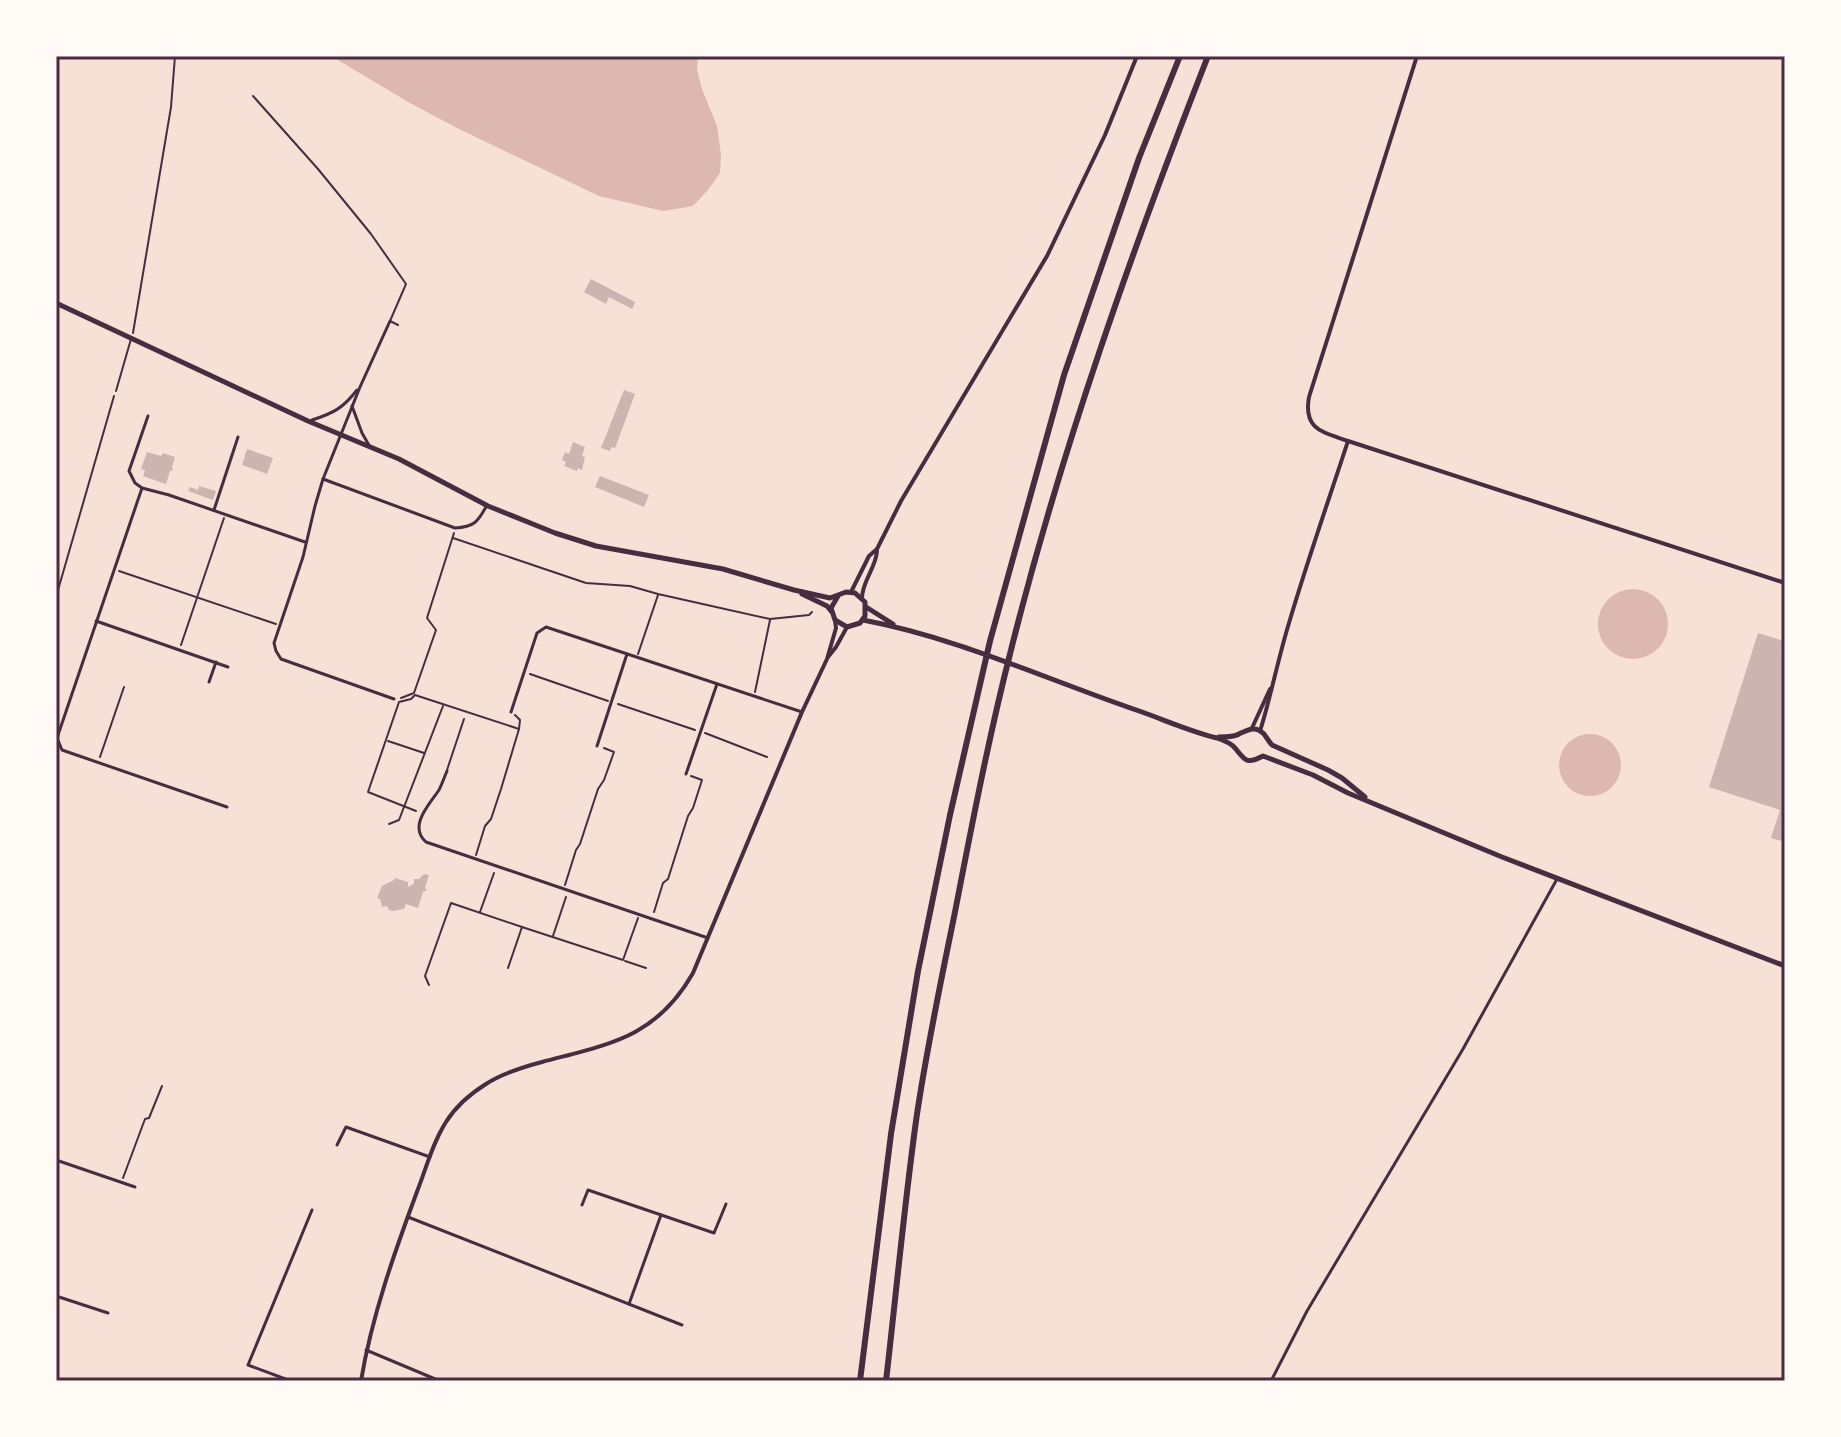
<svg xmlns="http://www.w3.org/2000/svg" width="1841" height="1437" font-family="'Work Sans',sans-serif">
<style>
.water{fill:#dcb8b0}
.building{fill:#ccb4b1}
.lines{fill:none;stroke-linecap:round;stroke-linejoin:round}
.path{stroke:#4a2c40;stroke-width:2}
.service{stroke:#4a2c40;stroke-width:2}
.minor{stroke:#4a2c40;stroke-width:3}
.tertiary{stroke:#4a2c40;stroke-width:4}
.secondary{stroke:#4a2c40;stroke-width:5}
.motorway{stroke:#4a2c40;stroke-width:6}
.neatline{fill:none;stroke:#4a2c40;stroke-width:3}
</style>
<rect width="100%" height="100%" fill="#f7e1d7"/>
<g class="water">
<polygon points="331,56 698,56 697,70 702,89 717,126 721,155 720,173 708,190 693,206 663,211 599,196 457,128 410,103"/>
<circle cx="1633" cy="624" r="35"/>
<circle cx="1590" cy="765" r="31"/>
</g>
<g class="building">
<polygon points="591,279 635,302 632,309 609,297 606,304 584,292"/>
<polygon points="624,390 635,394 615,448 611,447 610,451 601,448"/>
<polygon points="573,442 585,447 582,456 585,457 582,470 578,468 577,471 564,466 566,462 562,460 565,452 569,454"/>
<polygon points="247,449 273,458 267,474 242,465"/>
<polygon points="147,452 161,456 163,453 175,457 172,467 173,470 170,471 166,484 143,476 145,470 141,469"/>
<polygon points="600,476 649,495 644,507 595,487"/>
<polygon points="199,486 216,491 213,500 188,491 190,487 198,490"/>
<polygon points="1758,633 1784,641 1781,653 1785,655 1785,842 1771,838 1780,810 1709,787"/>
<polygon points="424,874 429,875 425,888 427,890 423,892 418,908 406,904 404,909 393,911 389,910 387,906 382,907 380,899 377,898 382,886 394,880 395,878 408,882 408,887 414,884 414,879 419,879"/>
</g>
<g class="lines">
<g class="path">
<polyline points="133,333 171,107 175,56"/>
<polyline points="453,538 586,583 630,586 658,594 770,619 809,615 812,612"/>
<polyline points="119,571 276,624"/>
<polyline points="56,597 114,396"/>
<polyline points="181,645 224,518"/>
<polyline points="638,654 658,595"/>
<polyline points="530,674 608,701"/>
<polyline points="755,692 770,620"/>
<polyline points="401,698 414,693 436,630 427,618 454,533"/>
<polyline points="618,704 695,730"/>
<polyline points="705,733 767,757"/>
<polyline points="388,741 424,753"/>
<polyline points="100,757 124,687"/>
<polyline points="416,811 368,792 399,702 411,699 415,695 519,729"/>
<polyline points="389,824 399,820 443,706"/>
<polyline points="476,855 485,826 491,819 501,789 519,729 520,720 515,715"/>
<polyline points="565,885 576,850 580,844 598,789 604,780 614,752 604,748"/>
<polyline points="480,912 494,873"/>
<polyline points="654,912 663,883 668,879 688,816 693,808 702,780 691,776"/>
<polyline points="553,936 566,897"/>
<polyline points="625,961 646,968"/>
<polyline points="508,968 522,927 623,960 638,918"/>
<polyline points="429,985 425,976 451,903 522,927"/>
<polyline points="123,1178 145,1119 149,1118 162,1086"/>
</g>
<g class="service">
<polyline points="253,96 318,169 371,234 406,284 390,321 398,325"/>
<polyline points="116,391 131,339"/>
<polyline points="447,770 464,719"/>
</g>
<g class="minor">
<polyline points="390,321 360,387 323,479 315,506 303,557 274,643 276,651 281,659 394,699"/>
<polyline points="352,406 362,433 370,447"/>
<polyline points="148,416 129,471 135,483 142,488 169,495 305,542"/>
<path d="M 312,420 C 334,413 343,408 357,390"/>
<path d="M 323,479 L 455,528 C 474,527 478,522 487,505"/>
<polyline points="142,488 57,738 62,750 227,807"/>
<polyline points="214,510 238,437"/>
<polyline points="96,621 228,667"/>
<polyline points="209,682 216,662"/>
<polyline points="511,712 537,633 546,627 802,712"/>
<polyline points="597,746 627,654"/>
<path d="M 447,771 C 444,778 442,784 439,790 C 429,805 408,826 426,842 L 708,938"/>
<polyline points="686,774 717,684"/>
<polyline points="337,1145 346,1127 430,1157"/>
<polyline points="56,1160 135,1187"/>
<polyline points="582,1205 588,1190 714,1233 726,1204"/>
<polyline points="408,1217 682,1325"/>
<polyline points="56,1296 108,1313"/>
<polyline points="629,1304 661,1215"/>
<polyline points="366,1350 440,1381"/>
<polyline points="291,1381 248,1365 312,1210"/>
<polyline points="1271,1381 1307,1311 1463,1049 1557,879"/>
</g>
<g class="tertiary">
<path d="M 1417,56 L 1309,397 C 1303,430 1323,432 1348,441 L 1785,583"/>
<polyline points="851,592 869,556 877,549 901,501 1047,256 1105,135 1137,56"/>
<path d="M 862,598 C 862,581 876,568 877,551"/>
<polyline points="828,657 836,647 847,627"/>
<polyline points="1252,728 1270,689"/>
<path d="M 1260,731 C 1271,696 1278,659 1289,623 C 1307,562 1328,502 1348,441"/>
<path d="M 361,1381 C 372,1315 395,1251 418,1189 C 427,1166 433,1142 446,1122 C 456,1106 470,1094 486,1084 C 503,1073 523,1067 542,1062 C 609,1044 656,1038 693,973 L 802,712 L 827,659 L 836,628 L 835,620"/>
</g>
<g class="secondary">
<polyline points="56,303 308,421 399,459 488,506 555,533 596,546 723,569 794,590 830,598 846,592 855,593 865,602 865,616 860,623 847,627 835,620 831,608 838,596"/>
<polyline points="802,594 827,606 831,611"/>
<polyline points="866,607 893,624"/>
<path d="M 863,620 C 959,638 1050,681 1142,712 C 1167,721 1192,732 1217,738 C 1223,740 1231,743 1235,748 C 1245,760 1246,765 1263,756 L 1313,775 L 1348,793 L 1502,857 L 1785,966"/>
<path d="M 1219,737 C 1225,737 1234,737 1239,734 C 1248,730 1255,725 1264,734 C 1267,738 1269,742 1272,745 L 1328,770 L 1342,778 L 1365,797"/>
</g>
<g class="motorway">
<polyline points="860,1381 891,1134 918,971 950,815 990,641 1064,375 1139,158 1180,56"/>
<path d="M 886,1381 C 896,1295 904,1208 916,1121 C 926,1051 941,981 955,912 C 972,824 989,736 1011,650 C 1062,447 1132,250 1208,56"/>
</g>
</g>
<rect width="1841" height="1437" fill="none" stroke="#fffaf5" stroke-width="116"/>
<rect x="58" y="58" width="1725" height="1321" class="neatline"/>
</svg>
